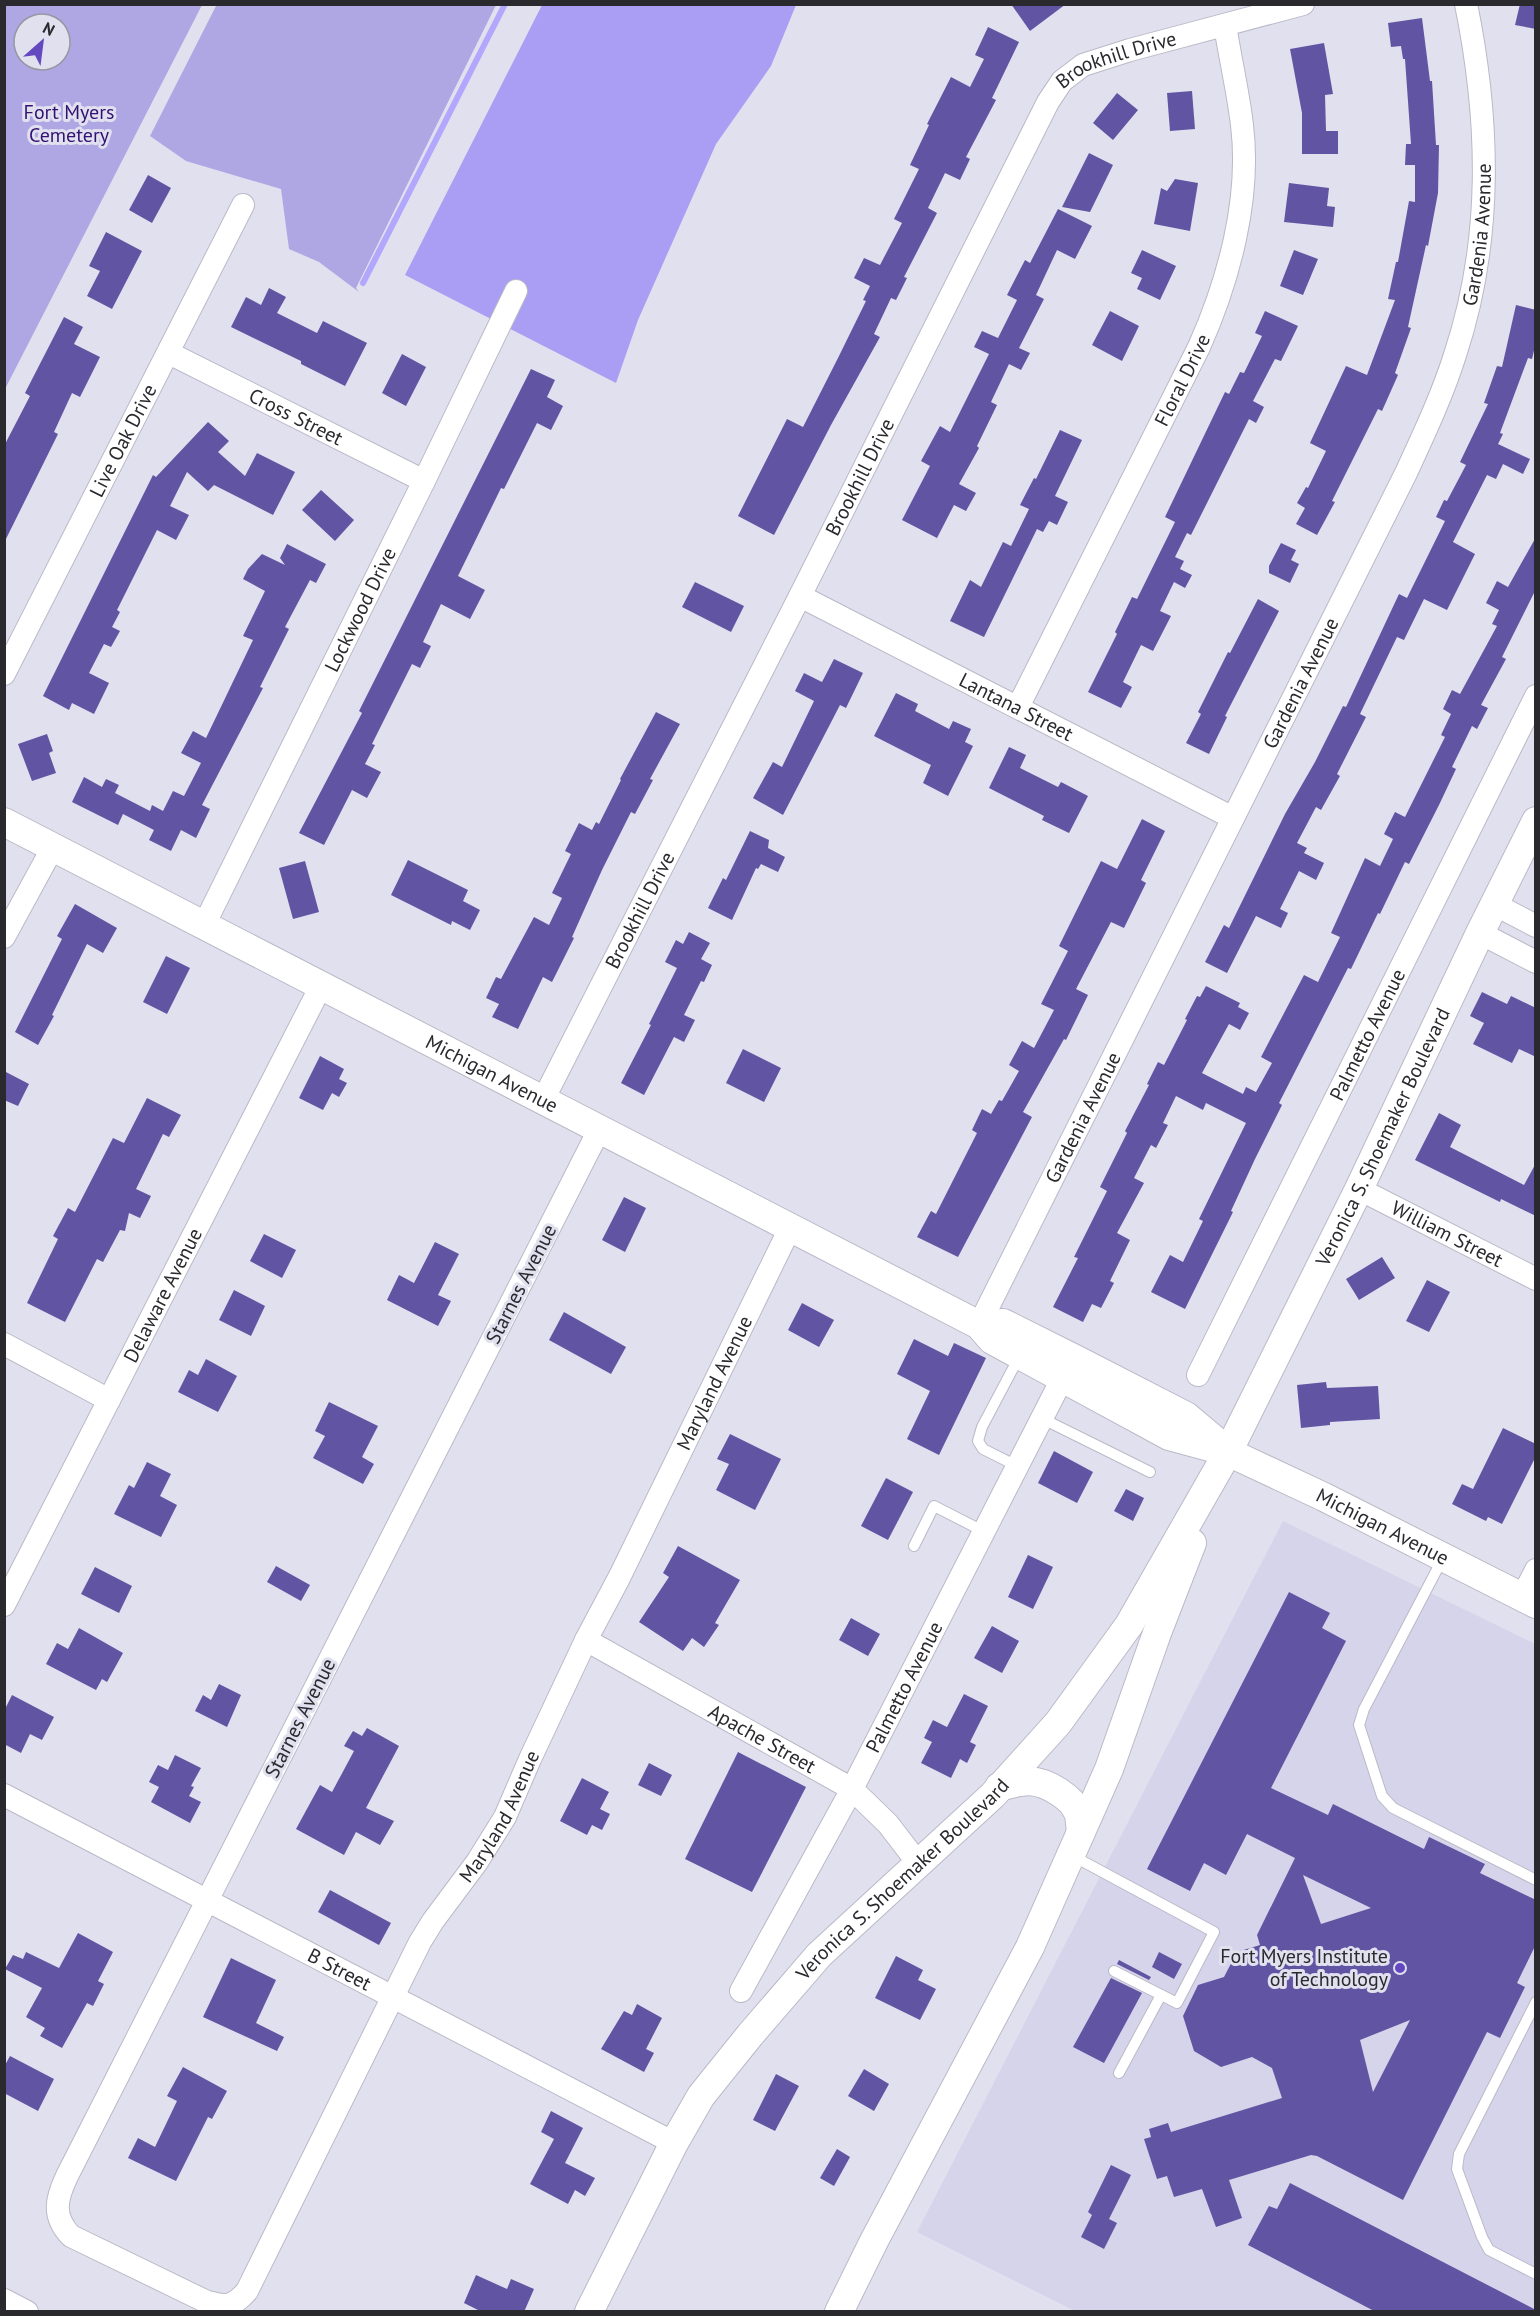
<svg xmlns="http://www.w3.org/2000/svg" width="1540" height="2316" font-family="'PT Sans',sans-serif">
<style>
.built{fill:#d5d4ea}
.green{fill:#aea7e4;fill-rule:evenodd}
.forest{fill:#a99ef3}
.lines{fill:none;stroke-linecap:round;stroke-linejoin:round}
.stream{stroke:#b1a7fc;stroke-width:6}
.building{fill:#6154a2;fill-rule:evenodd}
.service-casing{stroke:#bab9c7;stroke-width:12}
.minor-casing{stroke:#bab9c7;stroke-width:24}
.tertiary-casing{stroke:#bab9c7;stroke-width:30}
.service{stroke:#fff;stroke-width:10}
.minor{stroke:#fff;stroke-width:22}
.tertiary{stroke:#fff;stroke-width:28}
.poi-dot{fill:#6448c0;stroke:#e1e0ef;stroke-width:2}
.labels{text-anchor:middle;stroke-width:6;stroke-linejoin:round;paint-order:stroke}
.street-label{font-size:20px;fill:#29292e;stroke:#e1e0ef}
.park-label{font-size:20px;fill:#321173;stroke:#e1e0ef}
.poi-label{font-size:20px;fill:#29292e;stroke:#e1e0ef;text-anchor:end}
</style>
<rect width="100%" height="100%" fill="#e1e0ef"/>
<polygon class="built" points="1283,1521 1535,1644 1535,2311 1075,2311 917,2232"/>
<g class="green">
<path d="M 5,4 L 202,5 L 5,389 L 4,5 ZM 24,24 L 60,24 L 60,60 L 24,60 Z"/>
<polygon points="217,4 496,5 356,288 359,292 319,262 289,249 281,189 186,161 150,136"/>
</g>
<polygon class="forest" points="542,5 796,5 771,66 716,144 638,320 616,383 405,275"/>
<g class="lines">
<polyline class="stream" points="363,283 505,4"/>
</g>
<g class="building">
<polygon points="1011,4 1066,4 1030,31"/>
<polygon points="1520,4 1536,4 1536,29 1515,25"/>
<polygon points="1422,18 1430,81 1432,81 1436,145 1439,145 1438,193 1428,246 1426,245 1408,327 1411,328 1395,373 1398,375 1382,411 1378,409 1332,501 1335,502 1317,535 1296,524 1305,508 1297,503 1306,487 1308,488 1326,451 1310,443 1346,366 1367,375 1395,300 1388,299 1396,262 1398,262 1409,201 1415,202 1415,165 1405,165 1406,144 1411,144 1405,59 1403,59 1401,46 1391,47 1388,23"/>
<polygon points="988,27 1019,42 992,98 996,100 966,157 970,159 960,180 945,173 928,208 937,213 904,277 907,278 896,300 891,298 874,334 880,337 831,425 774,535 738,516 787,419 803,427 838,358 866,301 863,300 870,286 854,278 864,258 880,265 902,223 894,219 919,169 910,165 929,125 927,124 951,77 970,87 984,59 975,55"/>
<polygon points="1324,43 1333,94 1325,95 1326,131 1338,131 1338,154 1302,154 1302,113 1290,49"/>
<polygon points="1192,91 1195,129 1170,131 1167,93"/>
<polygon points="1117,93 1138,110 1113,140 1093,123"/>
<polygon points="1089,153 1113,165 1090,212 1062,207"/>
<polygon points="148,175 171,188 152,223 129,210"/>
<polygon points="1175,179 1198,183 1190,231 1154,224 1161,188 1167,191"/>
<polygon points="1289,183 1329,188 1327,206 1335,207 1333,227 1284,222"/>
<polygon points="1058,209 1092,226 1075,259 1057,250 1036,295 1044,299 1019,348 1030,353 1021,370 1009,364 991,402 997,405 977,446 979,448 959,484 976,493 966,511 954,505 937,538 902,520 930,466 921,461 940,426 950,432 989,354 974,347 982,331 998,338 1017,300 1007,295 1025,260 1030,263"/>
<polygon points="106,232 142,251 112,309 87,296 100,271 89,266"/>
<polygon points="1142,250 1176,266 1160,300 1137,289 1142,278 1131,273"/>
<polygon points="1294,250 1318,259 1303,295 1280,286"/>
<polygon points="269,288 286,297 277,313 317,333 323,321 367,343 345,386 301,364 301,361 231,327 246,297 261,305"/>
<polygon points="1516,305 1536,310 1536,342 1532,359 1528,358 1500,433 1503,434 1498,444 1530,459 1523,474 1503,464 1496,479 1487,475 1453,542 1475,554 1447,610 1424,599 1404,640 1397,637 1360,714 1366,717 1337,774 1340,776 1321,810 1316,807 1297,843 1307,848 1304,853 1324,863 1316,880 1299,871 1280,909 1288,913 1281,928 1256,916 1227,973 1205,962 1224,925 1229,928 1285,814 1315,762 1343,706 1346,707 1399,594 1407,598 1445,521 1436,517 1444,500 1447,501 1466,465 1460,462 1488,404 1484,403 1497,366 1502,367"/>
<polygon points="1110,311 1139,326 1122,361 1092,345"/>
<polygon points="1265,311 1298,326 1281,361 1275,359 1253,401 1264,407 1256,423 1249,419 1191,535 1187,533 1175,557 1184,561 1180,569 1192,575 1185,588 1174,582 1160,611 1171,616 1153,651 1141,645 1123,682 1132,687 1121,708 1088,692 1117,634 1115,632 1132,597 1137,599 1175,522 1165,517 1225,392 1229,394 1240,372 1244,373 1262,336 1255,333"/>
<polygon points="64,317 83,327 74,344 100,357 80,397 72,393 54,432 58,434 4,543 4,446 30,396 25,393"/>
<polygon points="402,354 426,367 406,406 382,393"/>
<polygon points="531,369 555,380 547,397 563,406 551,430 537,423 504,489 501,488 458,576 485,590 470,619 441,604 423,642 431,646 420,668 412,664 372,744 375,745 365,764 381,772 367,798 352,790 324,845 299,833 362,713 359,711"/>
<polygon points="208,422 229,441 218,452 245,476 257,453 295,472 273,515 214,485 208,491 187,472 170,506 189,515 176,540 157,530 117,610 120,612 112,627 120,631 111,647 104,644 89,673 109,683 94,714 72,703 69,710 43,696 153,475 156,477"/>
<polygon points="1060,430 1082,440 1055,496 1068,502 1057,525 1049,521 1043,532 1037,529 984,637 950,621 970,580 981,587 1003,542 1011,546 1029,509 1020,505 1034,478 1036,479"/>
<polygon points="321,490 354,520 335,541 302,510"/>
<polygon points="1536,537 1536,589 1502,657 1506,659 1481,705 1488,708 1477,729 1472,726 1452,767 1456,769 1439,805 1409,864 1405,862 1380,914 1378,913 1351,969 1348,968 1279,1103 1282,1105 1255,1159 1231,1211 1233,1212 1185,1309 1151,1292 1170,1255 1183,1262 1203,1221 1199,1219 1246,1123 1206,1103 1203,1110 1176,1096 1163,1123 1168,1125 1156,1148 1151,1145 1134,1178 1144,1183 1117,1233 1130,1240 1110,1281 1114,1283 1101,1308 1092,1304 1083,1322 1053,1307 1078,1258 1074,1257 1107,1191 1100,1187 1127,1133 1125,1131 1149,1085 1147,1084 1158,1062 1164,1065 1187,1020 1185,1019 1197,996 1200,997 1206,986 1240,1003 1238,1007 1249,1013 1240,1030 1229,1024 1202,1073 1243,1094 1246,1087 1256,1092 1272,1063 1261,1057 1304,975 1318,982 1340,937 1331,933 1365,858 1380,866 1393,839 1384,834 1395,812 1405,817 1445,737 1441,735 1451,714 1443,709 1452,690 1460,694 1497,626 1492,624 1499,610 1486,603 1497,581 1508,587"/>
<polygon points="1281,543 1296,550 1291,560 1299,564 1290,583 1269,573 1269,566"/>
<polygon points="287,544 326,564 316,583 310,580 285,627 289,629 260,687 263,688 202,805 210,809 196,838 181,830 171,851 149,840 154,830 123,814 118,825 72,802 84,777 102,787 106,779 119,785 115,793 150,811 152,805 163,811 173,791 184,796 201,763 181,753 193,731 206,738 253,640 243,636 265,591 243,579 248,569 262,554 285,565 280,558"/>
<polygon points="695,582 744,606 731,632 682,607"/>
<polygon points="1258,599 1279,611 1225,716 1227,717 1209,754 1186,743 1201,714 1198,712 1228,652 1230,653"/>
<polygon points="834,659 863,673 846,708 840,705 783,815 753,798 773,762 782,767 814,701 795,691 804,673 822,682"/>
<polygon points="896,693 918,704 915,711 949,729 953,721 971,729 965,742 973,746 948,796 923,783 931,765 874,736"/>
<polygon points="656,712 680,724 650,779 653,780 635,814 631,812 602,870 572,937 574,938 552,982 543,977 518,1029 492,1017 499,1004 486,998 496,977 501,979 534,917 549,925 562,898 552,893 571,854 565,851 579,823 592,830 596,822 599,824 621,780 620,779"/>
<polygon points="47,734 53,751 49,753 56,773 32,781 18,744"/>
<polygon points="1009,747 1026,755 1020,768 1058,787 1061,782 1088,796 1069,833 1042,820 1044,816 989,788"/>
<polygon points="1142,819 1165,831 1141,880 1146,883 1124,928 1111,922 1076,989 1088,995 1066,1040 1064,1039 1023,1112 1032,1117 958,1257 917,1237 931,1211 936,1214 977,1133 972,1130 982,1109 991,1114 999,1100 1002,1101 1019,1071 1009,1065 1022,1041 1034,1048 1054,1010 1041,1004 1068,951 1059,946 1101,861 1117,869"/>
<polygon points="750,831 769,840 768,848 785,857 778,872 761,864 758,869 756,868 732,920 708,908 723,878 726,880"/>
<polygon points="408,860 468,890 463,901 480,910 470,930 452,921 451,925 391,895"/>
<polygon points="305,861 319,912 293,919 279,868"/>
<polygon points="75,904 117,928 103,953 87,944 52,1015 54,1016 38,1045 15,1032 62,939 57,936"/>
<polygon points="689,932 710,943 701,959 712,965 704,982 701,981 684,1015 695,1020 684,1042 674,1037 644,1095 621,1083 651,1025 649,1024 677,968 665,962 676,940 683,944"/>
<polygon points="166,956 190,968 167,1014 143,1002"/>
<polygon points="1482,992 1507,1004 1511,996 1536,1008 1536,1057 1519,1049 1512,1063 1473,1044 1484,1023 1470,1016"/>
<polygon points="743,1049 781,1068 764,1102 726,1083"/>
<polygon points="320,1056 344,1069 339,1079 347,1083 339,1097 332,1093 323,1110 299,1098"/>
<polygon points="4,1071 29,1084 18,1106 4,1100"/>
<polygon points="147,1098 181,1115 169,1137 163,1134 136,1189 151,1196 140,1218 129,1213 125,1231 120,1230 103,1262 97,1259 65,1322 27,1303 58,1239 53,1236 68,1208 75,1212 113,1138 124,1143"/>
<polygon points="1439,1113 1461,1125 1450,1147 1524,1185 1536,1163 1536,1216 1501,1199 1500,1202 1415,1160"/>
<polygon points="624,1197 646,1208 625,1252 602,1240"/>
<polygon points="264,1234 296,1250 282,1278 250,1261"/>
<polygon points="435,1242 459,1254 438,1295 451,1301 438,1326 387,1300 399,1275 414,1283"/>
<polygon points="1382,1257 1395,1278 1359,1300 1346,1279"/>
<polygon points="1427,1280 1450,1292 1429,1332 1406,1321"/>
<polygon points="234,1290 265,1306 251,1336 219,1320"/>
<polygon points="802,1303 834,1320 819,1347 788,1330"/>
<polygon points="564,1312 626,1347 611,1374 549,1340"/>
<polygon points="914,1339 948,1356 954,1343 986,1358 939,1455 907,1439 930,1391 897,1374"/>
<polygon points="206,1359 237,1376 218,1412 178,1392 189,1370 198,1375"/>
<polygon points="1326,1382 1327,1388 1378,1386 1380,1419 1330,1422 1330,1425 1301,1428 1297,1385"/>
<polygon points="329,1402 378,1426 362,1457 374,1464 363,1484 313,1458 325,1436 315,1431"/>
<polygon points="1503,1428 1536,1444 1536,1456 1502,1524 1488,1517 1486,1521 1452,1504 1462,1484 1473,1489"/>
<polygon points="730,1434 781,1459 755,1510 716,1490 729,1464 717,1459"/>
<polygon points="1054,1451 1093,1472 1077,1503 1038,1483"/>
<polygon points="147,1462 171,1474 160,1496 177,1505 161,1537 114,1514 129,1485 134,1488"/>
<polygon points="886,1478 913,1492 888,1540 861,1526"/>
<polygon points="1126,1489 1144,1498 1133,1521 1114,1511"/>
<polygon points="678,1546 740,1580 715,1623 719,1625 704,1647 692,1638 683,1651 639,1622 669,1577 663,1573"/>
<polygon points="1028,1555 1053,1567 1033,1609 1008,1597"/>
<polygon points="276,1566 310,1585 301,1601 267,1582"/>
<polygon points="95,1567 132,1586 119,1613 81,1594"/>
<path d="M 1289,1592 L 1330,1613 L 1322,1628 L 1346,1641 L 1271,1788 L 1328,1815 L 1333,1804 L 1424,1849 L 1429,1837 L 1485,1864 L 1480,1873 L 1536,1900 L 1536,1944 L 1517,1983 L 1525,1987 L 1500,2038 L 1487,2032 L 1403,2200 L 1317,2156 L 1311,2155 L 1229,2180 L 1242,2218 L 1216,2227 L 1202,2189 L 1174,2197 L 1167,2176 L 1157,2179 L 1144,2139 L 1151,2137 L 1149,2129 L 1168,2123 L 1171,2132 L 1282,2098 L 1272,2068 L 1252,2057 L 1221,2067 L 1194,2051 L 1183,2016 L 1198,1985 L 1224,1977 L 1237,1952 L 1260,1945 L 1257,1935 L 1295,1858 L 1247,1834 L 1226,1875 L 1204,1863 L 1190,1891 L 1147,1869 ZM 1303,1875 L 1371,1908 L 1321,1924 ZM 1410,2020 L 1373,2092 L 1360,2040 Z"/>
<polygon points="851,1618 880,1634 868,1656 839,1640"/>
<polygon points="992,1626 1019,1641 1002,1673 974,1658"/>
<polygon points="79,1628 123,1653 107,1682 102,1679 96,1690 46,1664 57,1643 68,1649"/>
<polygon points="219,1684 241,1695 227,1727 195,1711 203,1695 211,1700"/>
<polygon points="964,1694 988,1706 970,1742 976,1745 967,1763 960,1759 951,1778 921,1763 932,1742 924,1738 933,1720 947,1727"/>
<polygon points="12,1695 54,1717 42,1740 30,1734 21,1753 4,1744 4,1711"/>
<polygon points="367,1728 399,1746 366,1808 394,1821 380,1845 356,1832 344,1855 296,1829 320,1785 332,1792 354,1751 344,1746 353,1731 362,1736"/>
<polygon points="738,1752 806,1787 752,1892 685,1859"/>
<polygon points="175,1755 201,1768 191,1786 194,1787 189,1796 201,1802 190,1823 151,1802 159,1787 149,1782 158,1765 168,1770"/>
<polygon points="649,1763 672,1775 661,1796 638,1785"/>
<polygon points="582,1778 609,1792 600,1809 610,1814 602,1830 592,1825 587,1835 560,1821"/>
<polygon points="330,1890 391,1923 379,1945 318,1912"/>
<polygon points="78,1933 113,1952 98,1981 104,1984 93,2006 87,2003 62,2048 40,2036 45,2028 26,2017 42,1988 5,1969 13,1955 23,1959 26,1952 59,1968"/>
<polygon points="1159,1952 1182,1964 1174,1979 1152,1967"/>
<polygon points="896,1956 923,1970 918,1980 936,1989 920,2020 875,1998"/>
<polygon points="231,1958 276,1980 256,2023 284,2037 277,2051 203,2017"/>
<polygon points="1119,1960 1151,1977 1149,1980 1117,1964"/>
<polygon points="1111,1978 1142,1993 1104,2063 1073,2047"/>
<polygon points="637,2004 662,2018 646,2049 654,2053 644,2072 601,2049 624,2011 632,2015"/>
<polygon points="10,2056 54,2079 38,2111 4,2093 4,2067"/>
<polygon points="183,2067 227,2091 212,2119 208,2117 176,2181 128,2158 138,2138 155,2147 177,2101 167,2096"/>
<polygon points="864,2069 889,2084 874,2111 848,2096"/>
<polygon points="776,2074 799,2086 775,2131 753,2120"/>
<polygon points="551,2111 583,2128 565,2163 595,2178 585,2196 575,2190 568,2204 530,2184 554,2139 541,2132"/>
<polygon points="837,2149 850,2157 834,2186 820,2178"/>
<polygon points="1111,2165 1131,2175 1109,2219 1117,2223 1104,2249 1081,2237 1092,2215 1088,2212"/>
<polygon points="1290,2183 1536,2310 1536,2312 1376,2312 1248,2245 1269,2206 1277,2209"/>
<polygon points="476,2275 507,2289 511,2279 534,2289 524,2312 482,2312 464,2303"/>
</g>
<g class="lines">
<g class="service-casing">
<g id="service">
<polyline points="1041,1418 1150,1472"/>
<polyline points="1017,1466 983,1449 978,1441 982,1427 1019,1357"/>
<polyline points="914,1546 934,1506 983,1531"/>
<polyline points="1443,1558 1364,1709 1359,1725 1382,1796 1393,1808 1536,1880"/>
<polyline points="1071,1855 1214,1932 1177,2003 1114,1971"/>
<polyline points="1536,2002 1459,2154 1457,2169 1482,2237 1489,2250 1536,2274"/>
<polyline points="1119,2073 1161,1995"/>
</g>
</g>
<g class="minor-casing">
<g id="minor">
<path id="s1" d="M 169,353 L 424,481"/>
<path id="s2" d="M 800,596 L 1233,818"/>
<path id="s3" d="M 4,674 L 243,205"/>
<path id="s4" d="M 1018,707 L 1199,347 C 1229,280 1251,198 1242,125 C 1238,91 1230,58 1225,25"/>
<polyline points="1494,904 1536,926"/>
<path id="s5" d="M 204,925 L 424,481 L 516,291"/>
<polyline points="1480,933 1536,962"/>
<polyline points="4,937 53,847"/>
<path id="s6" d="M 543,1100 L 800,596 L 1048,102 L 1062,81 L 1083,65 L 1130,50 L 1303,4"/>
<path id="s7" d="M 599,1130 L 67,2176 C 56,2199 52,2216 71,2236 L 207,2302 C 227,2307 233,2307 247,2291 L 420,1942 L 433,1921 L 477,1862 L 505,1817 L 530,1759 L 586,1640 L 619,1578 L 790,1228"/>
<path id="s8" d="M 1359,1189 L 1536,1279"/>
<path id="s9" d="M 979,1325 L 1406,473 C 1424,434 1442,396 1455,355 C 1493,240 1490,122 1466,4"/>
<polyline points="4,1344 109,1400"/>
<path id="s10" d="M 1198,1375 L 1536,696"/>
<polyline points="1522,1597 1536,1570"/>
<path id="s11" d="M 4,1605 L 321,986"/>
<path id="s12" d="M 586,1640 L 852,1789 L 888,1824 L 918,1863"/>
<path id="s13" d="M 4,1795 L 674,2143"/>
<path id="s14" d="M 741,1991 L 852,1789 L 1062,1379"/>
<polyline points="4,2300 27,2312"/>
</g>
</g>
<g class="tertiary-casing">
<g id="tertiary">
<path id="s15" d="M 4,822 L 979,1325 L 992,1340 L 1169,1436 L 1228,1452 L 1324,1497 L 1536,1604"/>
<polyline points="979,1325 1003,1323 1077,1360 1186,1416 1223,1447"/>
<path d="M 999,1787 C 1024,1780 1036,1777 1059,1792 C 1065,1796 1073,1802 1076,1809 C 1080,1814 1080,1825 1081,1832"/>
<path id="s16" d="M 589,2312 L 674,2143 L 701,2096 L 750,2035 L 819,1955 L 993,1795 L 1058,1723 L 1129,1625 L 1228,1452 L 1359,1189 L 1480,933 L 1536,821"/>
<polyline points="839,2312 874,2241 1030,1947 1109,1769 1157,1633 1192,1543"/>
</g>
</g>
<use href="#service" class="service"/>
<use href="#minor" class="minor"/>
<use href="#tertiary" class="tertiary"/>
</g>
<circle class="poi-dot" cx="1400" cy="1968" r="6"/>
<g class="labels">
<g class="street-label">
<text dy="7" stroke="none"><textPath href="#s6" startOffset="1203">Brookhill Drive</textPath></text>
<text dy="7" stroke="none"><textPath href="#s9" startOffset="1204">Gardenia Avenue</textPath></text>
<text dy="7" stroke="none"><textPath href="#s4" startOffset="366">Floral Drive</textPath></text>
<text dy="7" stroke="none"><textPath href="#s1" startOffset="142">Cross Street</textPath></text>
<text dy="7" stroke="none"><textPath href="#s3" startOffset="262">Live Oak Drive</textPath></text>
<text dy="7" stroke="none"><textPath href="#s6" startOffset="699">Brookhill Drive</textPath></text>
<text dy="7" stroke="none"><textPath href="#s5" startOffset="352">Lockwood Drive</textPath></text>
<text dy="7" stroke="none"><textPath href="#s9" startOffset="718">Gardenia Avenue</textPath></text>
<text dy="7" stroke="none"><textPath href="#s2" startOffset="243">Lantana Street</textPath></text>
<text dy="7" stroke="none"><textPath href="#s6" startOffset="213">Brookhill Drive</textPath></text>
<text dy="7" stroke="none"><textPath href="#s10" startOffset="380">Palmetto Avenue</textPath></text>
<text dy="7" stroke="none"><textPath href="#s15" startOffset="549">Michigan Avenue</textPath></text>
<text dy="7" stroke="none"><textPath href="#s9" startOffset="232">Gardenia Avenue</textPath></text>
<text dy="7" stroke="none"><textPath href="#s16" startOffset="1432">Veronica S. Shoemaker Boulevard</textPath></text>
<text dy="7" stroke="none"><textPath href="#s8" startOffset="99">William Street</textPath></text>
<text transform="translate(521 1284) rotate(-63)" y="7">Starnes Avenue</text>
<text dy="7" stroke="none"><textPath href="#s11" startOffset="348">Delaware Avenue</textPath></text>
<text dy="7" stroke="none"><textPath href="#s7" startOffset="2458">Maryland Avenue</textPath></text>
<text dy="7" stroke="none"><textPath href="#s15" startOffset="1551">Michigan Avenue</textPath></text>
<text dy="7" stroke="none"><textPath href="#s14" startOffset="345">Palmetto Avenue</textPath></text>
<text transform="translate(300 1718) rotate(-63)" y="7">Starnes Avenue</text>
<text dy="7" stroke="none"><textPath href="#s12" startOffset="202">Apache Street</textPath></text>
<text dy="7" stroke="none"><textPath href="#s7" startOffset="1974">Maryland Avenue</textPath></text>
<text dy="7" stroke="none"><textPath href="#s16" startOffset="540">Veronica S. Shoemaker Boulevard</textPath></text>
<text dy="7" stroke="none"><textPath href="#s13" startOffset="378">B Street</textPath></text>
</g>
<g class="park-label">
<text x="69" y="119">Fort Myers<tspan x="69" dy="23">Cemetery</tspan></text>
</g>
<g class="poi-label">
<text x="1388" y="1963">Fort Myers Institute<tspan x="1388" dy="23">of Technology</tspan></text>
</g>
</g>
<rect width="1540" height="2316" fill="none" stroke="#29292e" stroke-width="12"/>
<g transform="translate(42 42) rotate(28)"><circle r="28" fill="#e1e0ef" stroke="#9797a2" stroke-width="1.5"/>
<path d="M0-4.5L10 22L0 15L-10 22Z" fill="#6448c0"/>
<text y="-9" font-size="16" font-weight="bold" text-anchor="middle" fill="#29292e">N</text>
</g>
</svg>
